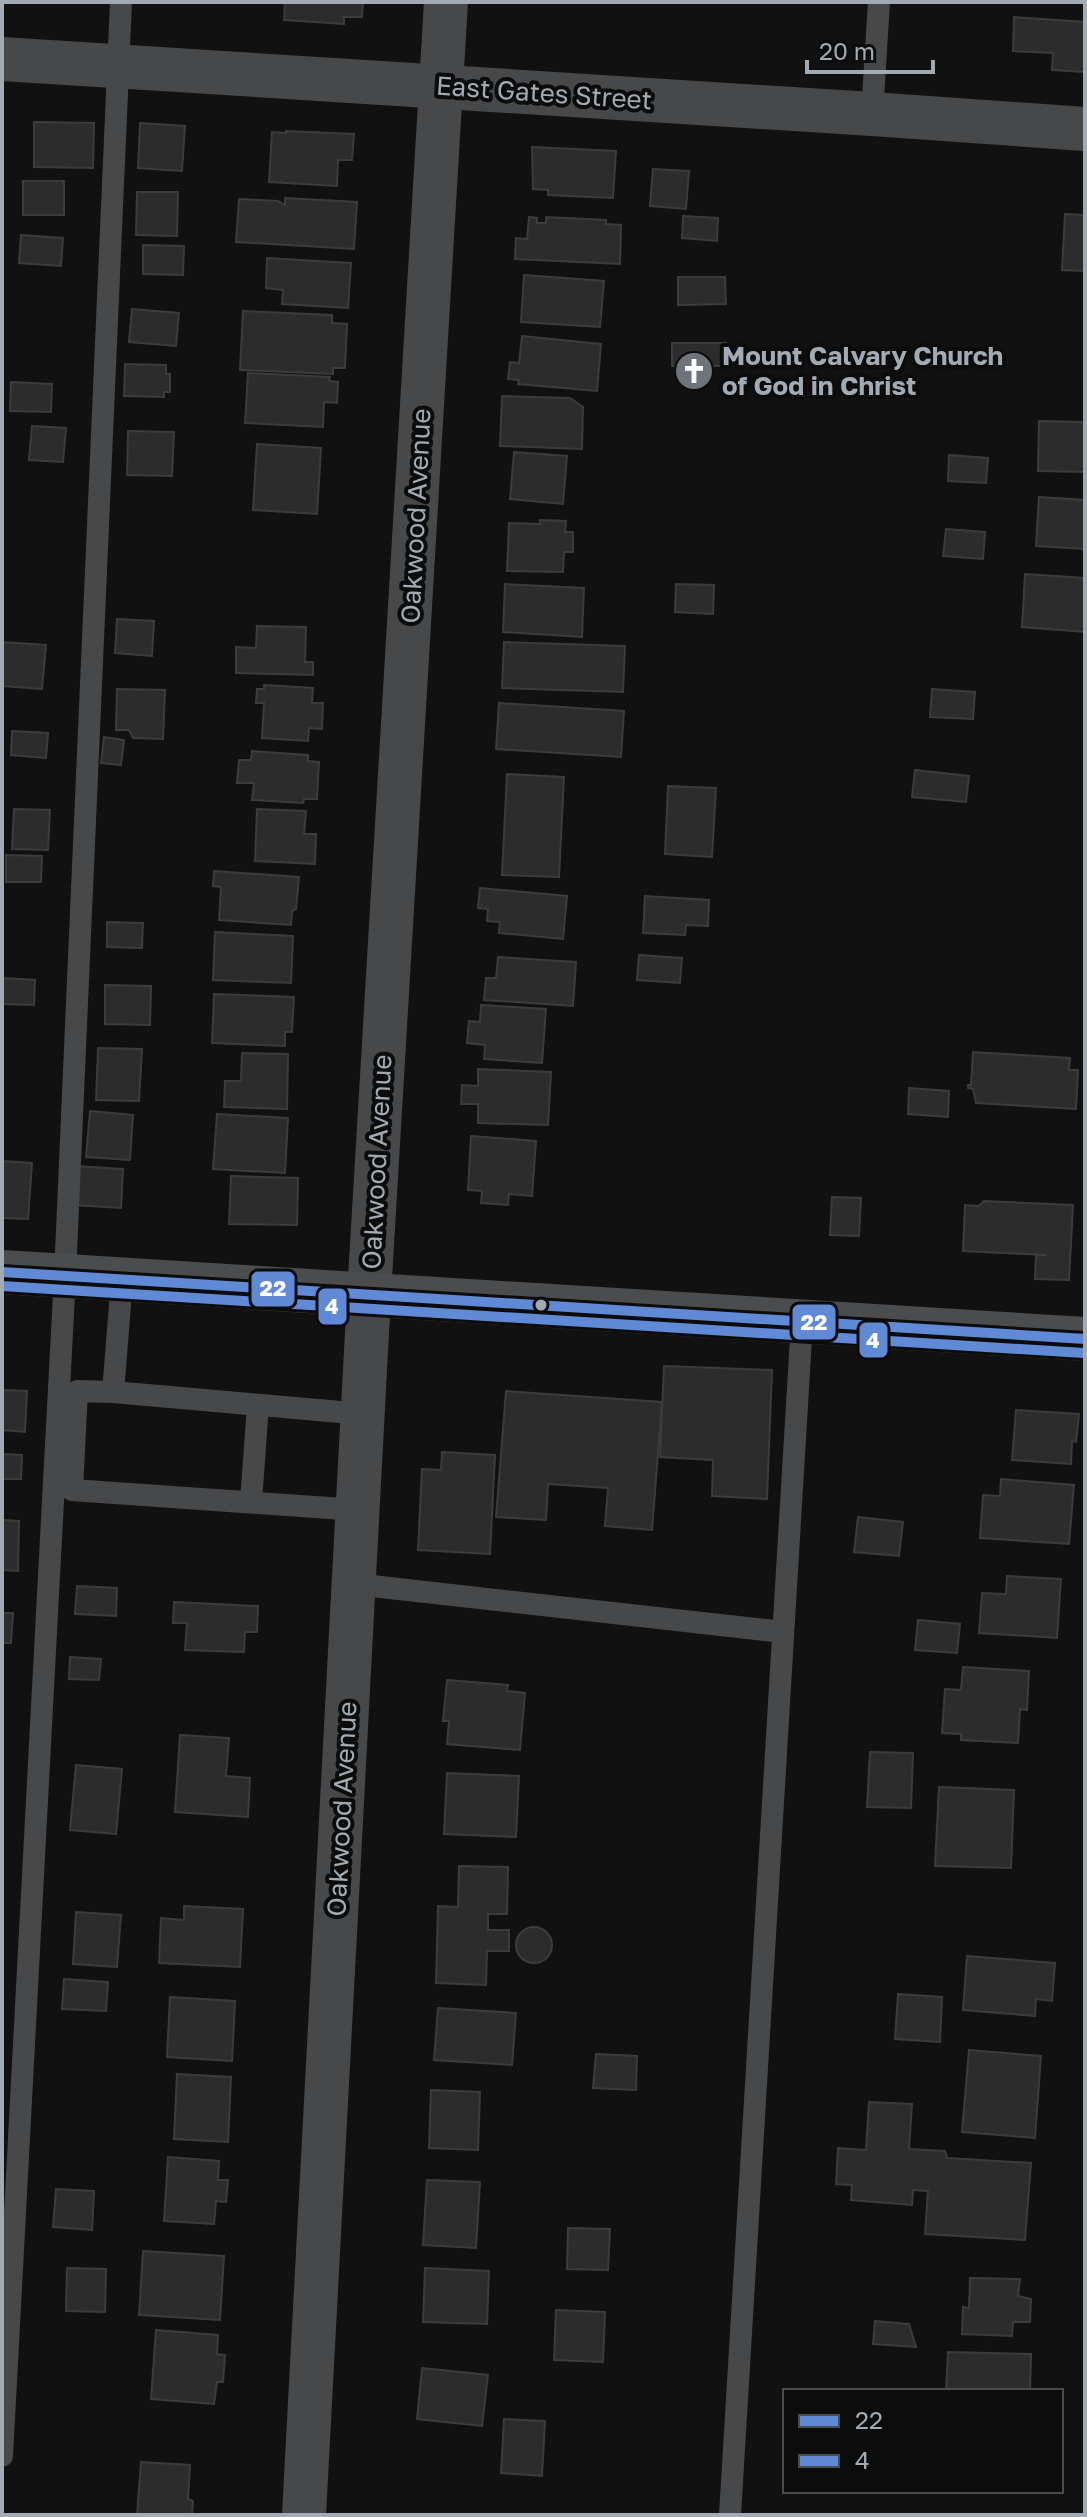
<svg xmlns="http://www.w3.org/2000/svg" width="1087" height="2517" font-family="'Golos Text',sans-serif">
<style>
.building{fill:#2c2c2d;stroke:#3a3c3e;stroke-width:2}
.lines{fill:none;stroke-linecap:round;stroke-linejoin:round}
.service{stroke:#46484a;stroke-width:22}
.minor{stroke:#46484a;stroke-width:44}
.secondary{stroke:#4a4c4e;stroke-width:44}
.bus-1-casing{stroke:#0c0c0d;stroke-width:16}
.bus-2-casing{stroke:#0c0c0d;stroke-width:16}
.bus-1{stroke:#6089d6;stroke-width:10}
.bus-2{stroke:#6089d6;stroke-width:10}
.bus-dot{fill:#a2aab3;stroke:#0c0c0d;stroke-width:3}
.labels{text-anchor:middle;stroke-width:8;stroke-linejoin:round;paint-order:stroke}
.street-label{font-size:26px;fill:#a2aab3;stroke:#0c0c0d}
.poi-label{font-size:26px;font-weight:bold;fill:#a2aab3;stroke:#0c0c0d;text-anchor:start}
.line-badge{stroke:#0c0c0d;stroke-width:3}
.badge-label{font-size:22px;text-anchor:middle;font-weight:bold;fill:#fff}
</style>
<rect width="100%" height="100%" fill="#111112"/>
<g class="building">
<polygon points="285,2 363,2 362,17 344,17 344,24 284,20"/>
<polygon points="1014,17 1085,22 1085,72 1052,70 1053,53 1013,51"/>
<polygon points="34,122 94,123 93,168 34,167"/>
<polygon points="140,123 185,126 182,171 138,168"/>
<polygon points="286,131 354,134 352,160 338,160 337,186 269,182 272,132 286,133"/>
<polygon points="532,147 616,151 613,198 548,195 548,190 533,189"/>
<polygon points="653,169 689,171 686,209 650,206"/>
<rect x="23" y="181" width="41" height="34"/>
<polygon points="137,192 178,192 177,236 136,235"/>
<polygon points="285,198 357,202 354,249 236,242 239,199 278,201 285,205"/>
<polygon points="1065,214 1085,215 1085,271 1062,270"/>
<polygon points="683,216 718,218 717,241 682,238"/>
<polygon points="529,217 537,218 537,223 546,223 546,217 606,220 606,224 621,225 620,264 515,259 516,238 527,239"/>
<polygon points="21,235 63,238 61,266 19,263"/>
<polygon points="143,245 184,246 183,275 143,274"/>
<polygon points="267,258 351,263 348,308 282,304 283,290 266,288"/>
<polygon points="524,275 604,281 600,327 521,322"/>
<polygon points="678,277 725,277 726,304 678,305"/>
<polygon points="132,309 179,313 176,346 129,342"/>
<polygon points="243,311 332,315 332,323 347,324 345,368 333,368 333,374 240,370"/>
<polygon points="522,336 601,344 597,391 518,384 519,380 508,379 510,362 519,363"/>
<polygon points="672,343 726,343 725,366 672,366"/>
<polygon points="125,364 166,365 166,374 170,374 170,392 164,392 164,397 124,396"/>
<polygon points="248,373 330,377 329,381 338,382 337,403 324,402 323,427 245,423"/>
<polygon points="11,382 52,384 51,412 10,411"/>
<polygon points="502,396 570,398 583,407 582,449 500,446"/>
<polygon points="1039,421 1085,422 1085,472 1038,471"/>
<polygon points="32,426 66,428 63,462 29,460"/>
<polygon points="128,431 174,432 172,476 127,475"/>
<polygon points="257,444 321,448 317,514 253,510"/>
<polygon points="514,452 567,456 563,504 510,499"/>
<polygon points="949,455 988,458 986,483 948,481"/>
<polygon points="1039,497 1085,500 1085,549 1036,546"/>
<polygon points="540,520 566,521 565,532 573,532 573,552 564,552 563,572 507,571 509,523 540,524"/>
<polygon points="946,529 985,532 983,559 943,556"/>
<polygon points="1025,574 1085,578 1085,632 1022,627"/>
<polygon points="505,584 584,588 582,637 503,632"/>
<polygon points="676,584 714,585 713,614 675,612"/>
<polygon points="117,619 154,621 152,656 115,653"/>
<polygon points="257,626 306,627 305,662 313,662 313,675 236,673 236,647 256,648"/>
<polygon points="2,642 46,645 42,689 2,686"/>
<polygon points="504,642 625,646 623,692 502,688"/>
<polygon points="264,685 313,688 312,703 323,703 322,729 309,728 308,741 262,738 264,703 256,703 257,689 264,689"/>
<polygon points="117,689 165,690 163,739 133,738 129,730 116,730"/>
<polygon points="932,689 975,692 973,719 930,717"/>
<polygon points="499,703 624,711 621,757 496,749"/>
<polygon points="12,731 48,733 46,758 11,755"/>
<polygon points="104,737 124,740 121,765 101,763"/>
<polygon points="252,751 308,755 308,761 319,762 317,799 304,799 303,803 252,800 254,783 237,783 239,760 251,760"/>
<polygon points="915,770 969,776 966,802 912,797"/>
<polygon points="507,774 564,777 559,877 502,875"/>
<polygon points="668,786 716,788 712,857 665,854"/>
<polygon points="14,809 50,810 48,850 12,849"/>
<polygon points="257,809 306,811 304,834 316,834 315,864 255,861"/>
<polygon points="6,855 42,856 41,882 6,882"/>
<polygon points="214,871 299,877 296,909 292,911 291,925 219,920 221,887 213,886"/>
<polygon points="480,888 567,896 563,939 499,933 500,922 487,921 488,909 478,908"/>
<polygon points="645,896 709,900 708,926 686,925 685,935 643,933"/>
<polygon points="107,922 143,923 142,948 107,947"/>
<polygon points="215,932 293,936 291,983 213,980"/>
<polygon points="639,955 682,958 680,983 637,980"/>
<polygon points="498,957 576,962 573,1006 484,1000 486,978 496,978"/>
<polygon points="2,978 35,980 34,1005 2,1004"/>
<polygon points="105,985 151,986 150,1025 105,1024"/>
<polygon points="214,994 294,997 292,1032 285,1032 285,1046 212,1043"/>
<polygon points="481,1005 546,1009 542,1063 484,1059 485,1045 467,1043 469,1021 480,1022"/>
<polygon points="98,1048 142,1049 139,1101 96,1100"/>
<polygon points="973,1052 1070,1058 1069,1070 1078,1070 1076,1109 976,1103 973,1089 968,1088 968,1085 971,1085"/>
<polygon points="242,1053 288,1054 287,1109 224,1107 225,1081 241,1081"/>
<polygon points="478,1069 551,1072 548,1125 478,1123 478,1104 461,1104 462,1085 478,1086"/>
<polygon points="909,1088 949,1091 948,1117 908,1114"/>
<polygon points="90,1111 133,1115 130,1160 86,1157"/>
<polygon points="217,1114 288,1118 285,1173 213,1169"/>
<polygon points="471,1136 536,1141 532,1196 509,1194 508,1205 481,1203 482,1191 468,1190"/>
<polygon points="2,1161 32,1163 28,1219 2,1218"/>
<polygon points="75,1166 123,1169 121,1208 73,1205"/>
<polygon points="231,1176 298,1178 297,1225 229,1224"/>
<polygon points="832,1197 861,1198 859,1236 830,1235"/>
<polygon points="984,1201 1073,1205 1069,1280 1035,1279 1036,1256 1046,1255 963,1251 965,1205 979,1206"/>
<polygon points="664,1366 772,1370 767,1499 712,1496 713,1460 660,1457"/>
<polygon points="2,1390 27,1391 25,1432 2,1430"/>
<polygon points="506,1391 662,1402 652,1530 605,1526 608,1488 548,1484 546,1520 496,1517"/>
<polygon points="1016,1410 1079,1414 1076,1442 1072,1441 1071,1464 1012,1460"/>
<polygon points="442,1452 495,1455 490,1554 418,1550 422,1469 441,1470"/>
<polygon points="2,1454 22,1455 21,1479 2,1479"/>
<polygon points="1001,1479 1074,1485 1069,1544 980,1538 983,1495 1000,1496"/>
<polygon points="858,1517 903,1522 899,1556 854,1552"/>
<polygon points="2,1520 19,1521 18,1571 2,1570"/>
<polygon points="1007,1576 1061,1579 1057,1638 979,1633 982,1593 1006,1594"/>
<polygon points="77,1586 117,1588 116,1616 75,1614"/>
<polygon points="174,1602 258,1606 257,1632 245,1632 244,1652 185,1650 187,1623 173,1623"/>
<polygon points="2,1613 13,1613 11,1643 2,1643"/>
<polygon points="918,1620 960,1624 957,1653 915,1650"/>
<polygon points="70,1657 101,1659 99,1680 69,1679"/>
<polygon points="963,1667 1029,1671 1027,1710 1020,1709 1018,1743 961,1740 961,1734 942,1733 945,1689 961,1690"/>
<polygon points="447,1680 508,1685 507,1691 525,1693 520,1750 447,1744 449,1721 443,1721"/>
<polygon points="180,1735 229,1738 226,1776 250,1778 248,1817 175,1812"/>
<polygon points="870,1752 913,1753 911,1808 867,1807"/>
<polygon points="76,1765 122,1769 116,1834 70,1830"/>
<polygon points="447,1773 519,1776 516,1837 444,1834"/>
<polygon points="939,1787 1014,1790 1011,1868 935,1866"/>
<polygon points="459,1866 508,1867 507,1914 488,1914 488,1930 509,1930 509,1951 487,1951 486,1985 436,1983 438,1906 458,1907"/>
<polygon points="184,1906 243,1909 240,1967 159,1963 161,1918 184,1920"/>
<polygon points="76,1912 121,1915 117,1967 73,1964"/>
<circle cx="534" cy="1945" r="18"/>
<polygon points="967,1956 1055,1963 1052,2001 1036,1999 1035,2016 963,2010"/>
<polygon points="64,1979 108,1982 106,2011 62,2009"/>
<polygon points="898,1994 942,1997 940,2042 895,2039"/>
<polygon points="170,1997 235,2001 232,2061 167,2057"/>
<polygon points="438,2008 516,2013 512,2065 434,2060"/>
<polygon points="969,2050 1041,2056 1035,2138 962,2132"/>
<polygon points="596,2054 637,2056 636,2090 593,2088"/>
<polygon points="177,2074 231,2077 228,2142 174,2139"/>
<polygon points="431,2090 480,2092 478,2150 429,2148"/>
<polygon points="869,2102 912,2104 909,2149 945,2151 947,2158 1031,2163 1025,2240 925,2234 928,2191 913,2190 912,2205 851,2200 852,2185 836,2184 838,2148 866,2150"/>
<polygon points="168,2157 219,2161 218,2180 228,2180 226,2202 216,2201 214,2224 164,2221"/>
<polygon points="427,2180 480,2182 476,2248 423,2245"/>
<polygon points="56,2189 94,2191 92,2230 53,2227"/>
<polygon points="568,2228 610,2229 608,2270 567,2269"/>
<polygon points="143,2251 224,2256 220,2320 139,2315"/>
<polygon points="67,2268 106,2269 105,2312 66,2311"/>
<polygon points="425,2268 489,2271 487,2324 423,2322"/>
<polygon points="970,2278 1020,2279 1018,2296 1031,2299 1030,2322 1013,2322 1012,2336 962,2334 963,2307 969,2308"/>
<polygon points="556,2310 605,2312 603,2362 554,2360"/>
<polygon points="875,2321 909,2324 916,2347 873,2344"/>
<polygon points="156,2330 218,2335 217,2354 225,2355 223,2382 217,2382 214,2404 151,2399"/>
<polygon points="948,2352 1031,2354 1030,2391 929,2391 946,2391"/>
<polygon points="422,2368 488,2375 482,2426 417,2419"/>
<polygon points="504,2419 545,2421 542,2476 501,2473"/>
<polygon points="141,2462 190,2465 188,2499 193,2501 192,2515 137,2515"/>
</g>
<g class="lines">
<g class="service">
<polyline points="872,114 879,2"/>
<polyline points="122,1280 113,1392 77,1391 72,1490 358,1510"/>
<polyline points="113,1392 363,1414"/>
<polyline points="251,1502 258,1405"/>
<polyline points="354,1584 783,1632"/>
<polyline points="2,2456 65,1276 121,2"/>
<polyline points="730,2515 802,1322"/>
</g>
<g class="minor">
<polyline points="2,59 872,114 1085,129"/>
<polyline points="304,2515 369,1295 446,2"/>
</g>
<polyline class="secondary" points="2,1272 1085,1339"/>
<g class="bus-1-casing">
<polyline id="bus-1" points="2,1272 1085,1339"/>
</g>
<g class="bus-2-casing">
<polyline id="bus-2" points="2,1286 1084,1353"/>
</g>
<use href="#bus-1" class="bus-1"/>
<use href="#bus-2" class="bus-2"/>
</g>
<defs>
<g id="church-disc" transform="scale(2)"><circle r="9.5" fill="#6f747b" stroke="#0c0c0d"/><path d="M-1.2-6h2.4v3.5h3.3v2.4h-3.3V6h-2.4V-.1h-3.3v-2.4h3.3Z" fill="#fff"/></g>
</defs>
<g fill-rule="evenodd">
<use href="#church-disc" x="694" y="371"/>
</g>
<circle class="bus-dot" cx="541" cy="1305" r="7"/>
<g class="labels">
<g class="street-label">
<text transform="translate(544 93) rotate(4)" y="9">East Gates Street</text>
<text transform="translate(416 516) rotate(-87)" y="9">Oakwood Avenue</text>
<text transform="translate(377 1162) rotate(-87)" y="9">Oakwood Avenue</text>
<text transform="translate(342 1809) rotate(-87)" y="9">Oakwood Avenue</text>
</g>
<g class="poi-label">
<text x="722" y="365">Mount Calvary Church<tspan x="722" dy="30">of God in Christ</tspan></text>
</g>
</g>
<g class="line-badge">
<rect x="250" y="1270" width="46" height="38" rx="8" fill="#6089d6"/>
<rect x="317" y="1287" width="31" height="39" rx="8" fill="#6089d6"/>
<rect x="791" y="1303" width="46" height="38" rx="8" fill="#6089d6"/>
<rect x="858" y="1321" width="31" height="38" rx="8" fill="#6089d6"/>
</g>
<g class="badge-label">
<text x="273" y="1296">22</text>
<text x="332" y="1314">4</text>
<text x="814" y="1330">22</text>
<text x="873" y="1348">4</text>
</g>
<rect width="1087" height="2517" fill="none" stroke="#a2aab3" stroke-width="8"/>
<rect x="783" y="2389" width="280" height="104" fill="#0c0c0d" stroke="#484b4f" stroke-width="2"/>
<rect x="799" y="2415" width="40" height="12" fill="#6089d6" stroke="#484b4f" stroke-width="2"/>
<text x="855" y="2429" font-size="24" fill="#a2aab3">22</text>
<rect x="799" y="2455" width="40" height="12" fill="#6089d6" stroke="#484b4f" stroke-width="2"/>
<text x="855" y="2469" font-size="24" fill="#a2aab3">4</text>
<path d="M807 60v12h126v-12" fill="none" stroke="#a2aab3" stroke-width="4"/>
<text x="819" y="60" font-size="24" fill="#a2aab3" stroke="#0c0c0d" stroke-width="6" paint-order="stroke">20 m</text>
</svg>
